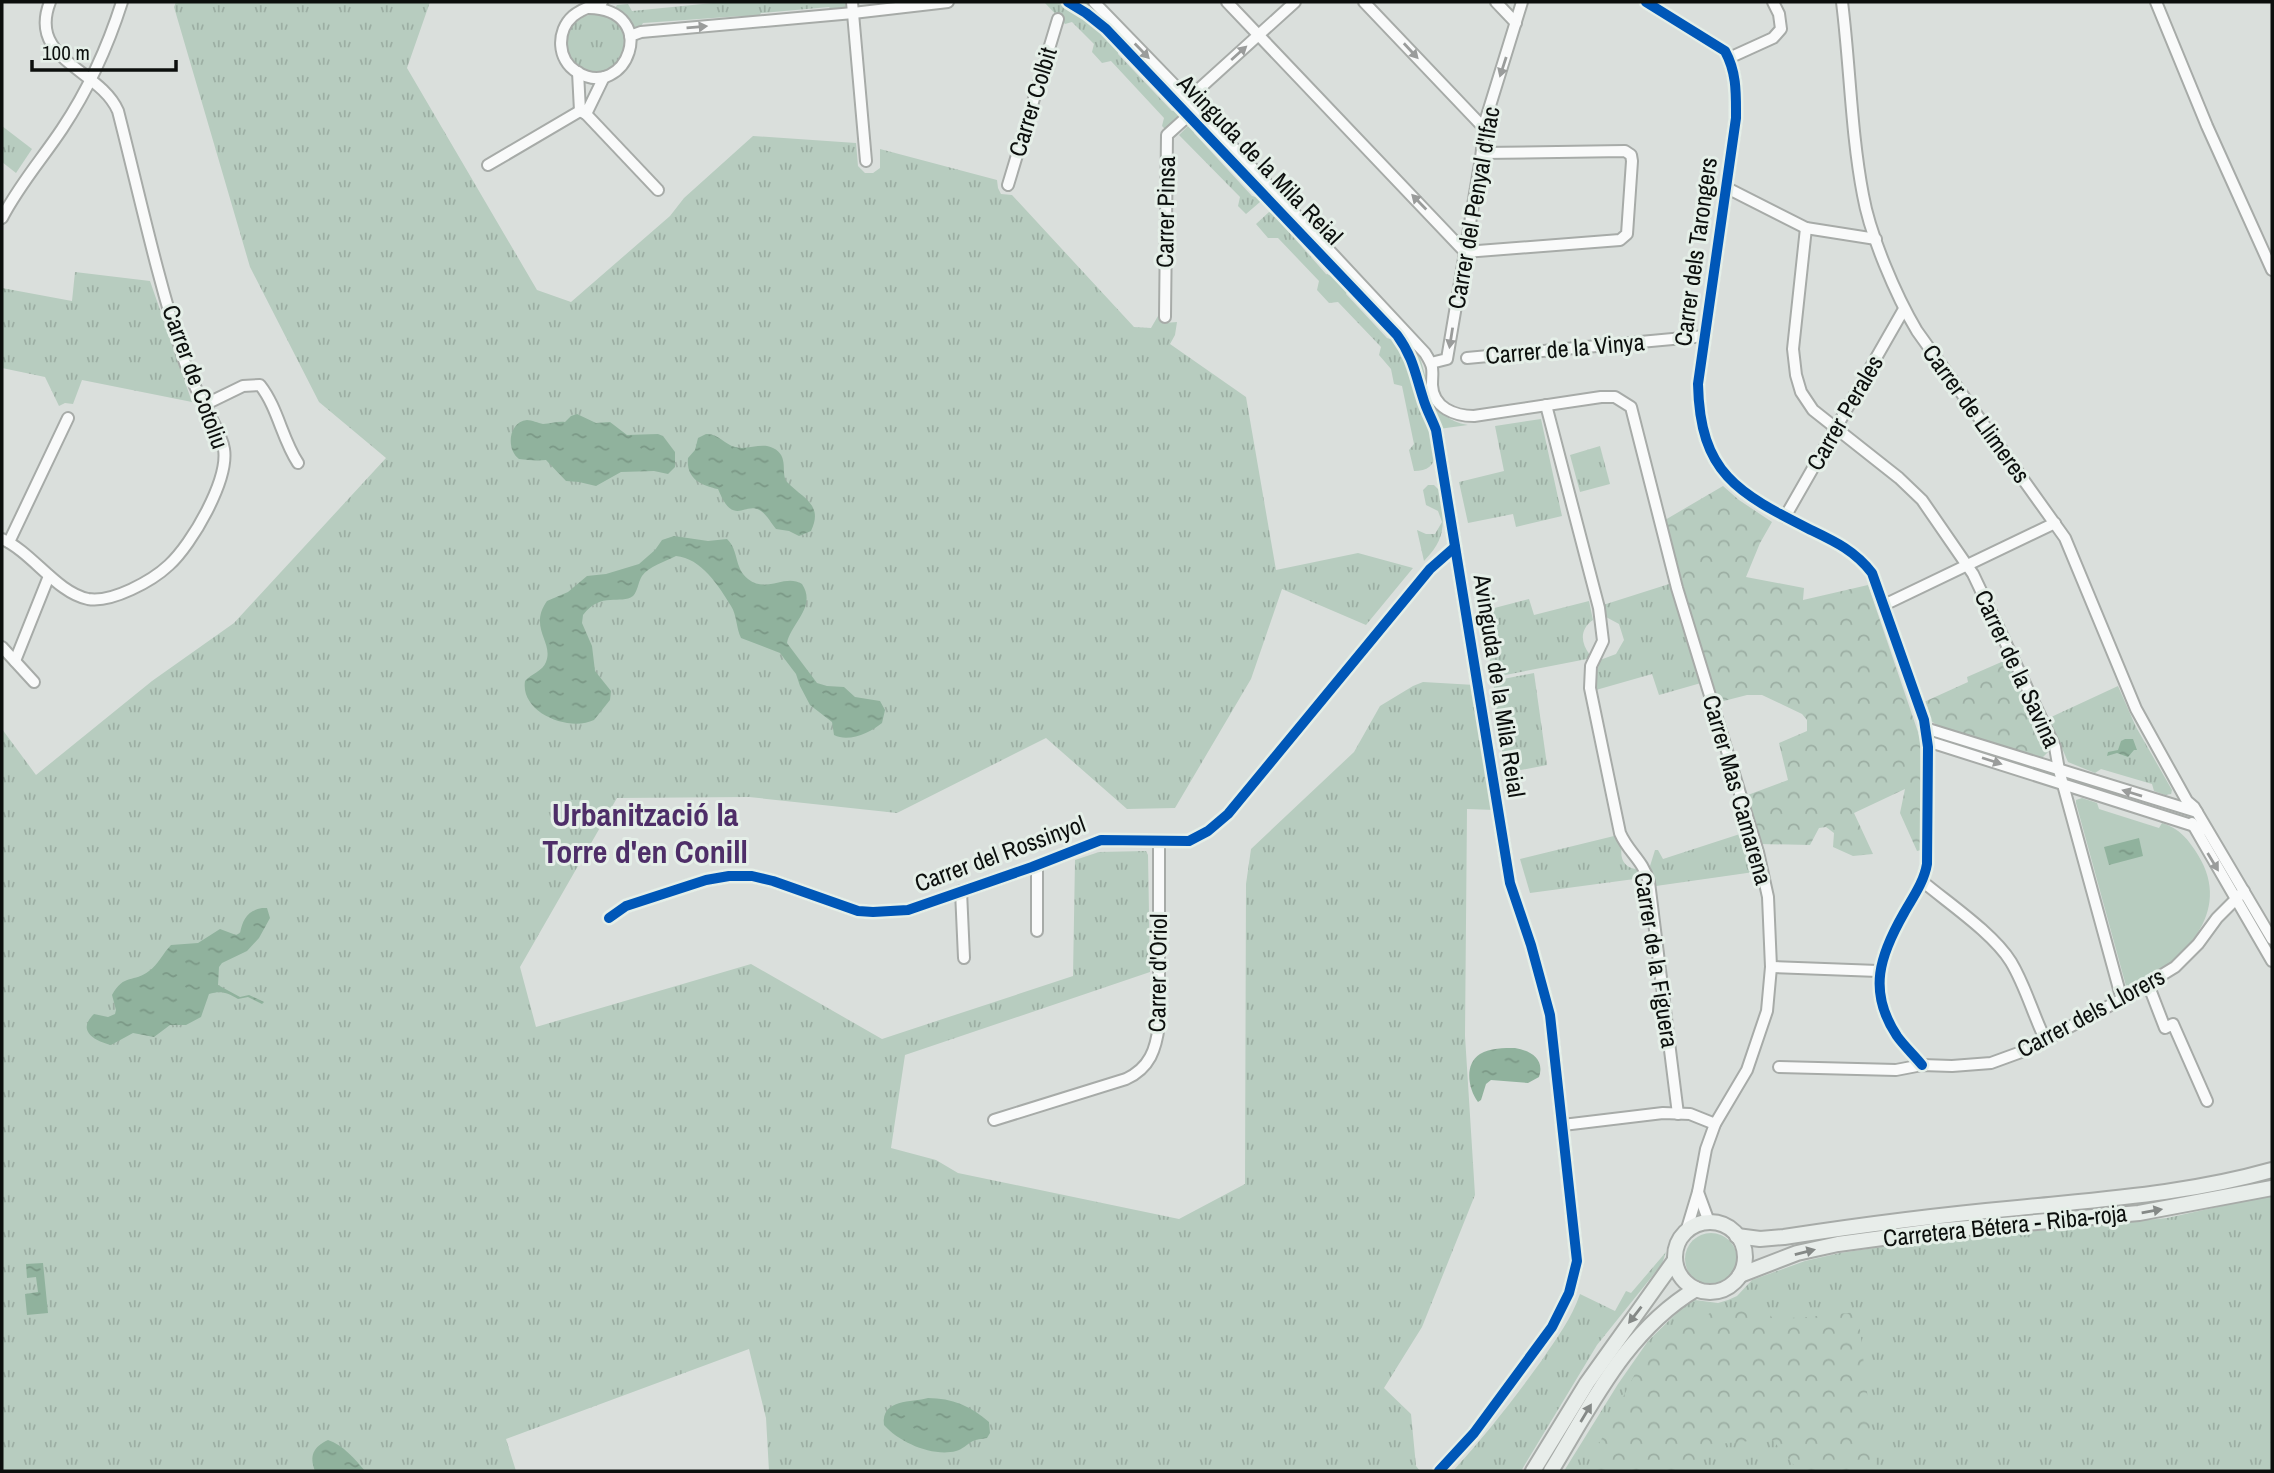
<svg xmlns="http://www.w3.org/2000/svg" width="2274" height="1473" font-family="'Archivo Narrow',sans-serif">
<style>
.grass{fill:url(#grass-tufts)}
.forest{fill:url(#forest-crowns)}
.garden{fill:#b7ccbf}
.water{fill:url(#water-ripples)}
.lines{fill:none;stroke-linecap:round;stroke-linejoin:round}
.street-casing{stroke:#a7aba8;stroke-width:14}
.secondary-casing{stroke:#a7aba8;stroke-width:18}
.street{stroke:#f9fafa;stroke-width:10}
.secondary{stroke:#e8edea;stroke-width:14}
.cycleway-casing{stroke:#e5efe8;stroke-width:15}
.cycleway{stroke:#0057b8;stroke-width:10}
.oneway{fill:#9a9c9b}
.oneway2{fill:#858987}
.labels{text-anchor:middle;stroke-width:6;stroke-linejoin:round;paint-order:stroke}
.street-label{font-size:24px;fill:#0c0f0d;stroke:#e5efe8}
.district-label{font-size:32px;font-weight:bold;fill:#4e2e68;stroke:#e5efe8}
</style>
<defs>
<pattern id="grass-tufts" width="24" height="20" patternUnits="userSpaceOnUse" patternTransform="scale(1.75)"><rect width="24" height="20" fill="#b7ccbf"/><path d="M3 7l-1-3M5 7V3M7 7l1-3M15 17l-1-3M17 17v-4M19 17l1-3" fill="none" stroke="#9caea3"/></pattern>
<pattern id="forest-crowns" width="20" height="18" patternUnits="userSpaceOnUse" patternTransform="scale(1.75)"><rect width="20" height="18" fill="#b7ccbf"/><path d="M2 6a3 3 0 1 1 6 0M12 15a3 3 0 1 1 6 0" fill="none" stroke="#9caea3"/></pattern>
<pattern id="water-ripples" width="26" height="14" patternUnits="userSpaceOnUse" patternTransform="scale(1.75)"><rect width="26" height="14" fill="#90b29d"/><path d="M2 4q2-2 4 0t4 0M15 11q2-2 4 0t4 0" fill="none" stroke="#7b9886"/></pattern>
</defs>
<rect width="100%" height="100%" fill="#dadfdc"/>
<g class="grass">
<polygon points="176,2 430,2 407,68 537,290 571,302 670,216 684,198 753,136 856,143 858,166 865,173 873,173 880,168 880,149 997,180 998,188 1001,194 1012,195 1134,327 1151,328 1158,316 1164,323 1177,322 1175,335 1170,344 1246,397 1276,570 1358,553 1413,568 1366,625 1282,589 1251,679 1175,808 1127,809 1046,738 897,813 749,797 617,798 520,967 536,1027 751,964 882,1039 1073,976 1075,860 1099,852 1146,851 1148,855 1150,972 905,1055 891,1148 936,1160 958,1173 1179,1219 1245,1184 1246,884 1251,849 1354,752 1380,706 1413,686 1423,682 1475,685 1495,810 1467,809 1465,1036 1475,1195 1422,1327 1384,1388 1411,1414 1416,1466 1420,1471 769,1471 766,1418 749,1349 506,1439 516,1471 2,1471 2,729 36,775 152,681 234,623 386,458 319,402 250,267 174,7"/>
<polygon points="723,2 845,2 846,8 844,11 834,13 829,7 761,13 757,20 742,22 741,16 643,23 638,31 615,8 617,5 628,4 632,11"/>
<polygon points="1044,2 1060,2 1075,10 1090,22 1119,50 1118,54 1172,111 1176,110 1181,115 1166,130 1162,126 1164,118 1111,61 1102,63 1092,52 1094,44 1072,22 1065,24"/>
<path d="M 1079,2 L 1089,2 L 1265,186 L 1419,355 C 1430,386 1428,418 1468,425 L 1439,429 L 1427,396 L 1417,362 L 1396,330 L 1090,9 Z"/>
<circle cx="596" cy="44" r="30"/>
<polygon points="2,126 32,149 16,173 2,162"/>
<polygon points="1188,126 1194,130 1194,133 1252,196 1259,198 1260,202 1246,214 1238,206 1240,197 1179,135"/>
<path d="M 1269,212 L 1272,213 L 1326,274 L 1332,276 L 1347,291 L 1346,294 L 1387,338 L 1393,340 L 1406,358 L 1435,450 C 1436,465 1428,471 1414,471 L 1409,450 L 1414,444 L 1402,386 L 1394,384 L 1391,369 L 1379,355 L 1381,347 L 1338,302 L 1329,303 L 1317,290 L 1319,281 L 1278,238 L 1268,238 L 1256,224 Z"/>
<polygon points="75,272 150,281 192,402 82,380 73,404 65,403 59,406 45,377 2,368 2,288 72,301"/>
<polygon points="1541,419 1562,516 1516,527 1513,514 1468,523 1459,482 1504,471 1495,426"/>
<polygon points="1600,446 1610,484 1580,492 1570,455"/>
<path d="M 1428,485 L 1434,485 L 1439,490 C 1444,521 1448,537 1424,561 L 1417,530 L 1426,534 L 1435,534 L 1442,522 L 1438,511 L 1426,505 L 1423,490 Z"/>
<polygon points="1669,584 1701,683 1659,695 1652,674 1596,690 1596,676 1600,660 1616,654 1624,640 1619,624 1606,617 1603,605"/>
<path d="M 1529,599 L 1534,615 L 1589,601 L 1593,620 C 1580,629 1580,642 1590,655 L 1587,659 L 1490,678 L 1489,666 L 1492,646 L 1479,612 Z"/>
<polygon points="1534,673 1547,765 1505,773 1493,681"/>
<polygon points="2118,686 2136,727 2172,790 2171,794 2165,795 2154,791 2152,784 2101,769 2095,773 2068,762 2049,718"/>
<polygon points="1743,833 1754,872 1656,886 1650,866 1655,850 1658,850 1663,859"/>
<path d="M 1614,836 L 1622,846 C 1619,859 1625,870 1640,869 L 1642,878 L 1530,893 L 1520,859 Z"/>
<polygon points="2272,1195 2272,1471 1564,1471 1618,1384 1648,1341 1683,1307 1695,1300 1718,1303 1728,1300 1737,1296 1752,1280 1805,1261 1840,1253 1901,1244 2167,1218"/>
<path d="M 1666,1252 L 1662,1264 L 1597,1345 L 1521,1471 L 1453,1471 C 1485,1436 1514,1399 1542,1360 C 1556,1339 1572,1318 1580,1294 L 1615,1311 L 1626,1291 L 1631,1293 Z"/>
</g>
<g class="forest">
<polygon points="1723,486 1739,500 1772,522 1760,543 1746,577 1804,588 1803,600 1868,585 1920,738 1921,850 1917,851 1900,813 1905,789 1854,813 1873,854 1853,856 1833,847 1834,833 1826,827 1819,828 1810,845 1760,844 1745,796 1788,780 1779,743 1807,731 1807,720 1802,714 1762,695 1747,695 1716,703 1688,618 1665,520"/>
<polygon points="2006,660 2042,731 2039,733 2045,745 2048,745 2049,751 2042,758 1938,726 1926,717 1930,715 1927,706 1923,707 1924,702 1968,682 1967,677"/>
<path d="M 1747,1306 L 1760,1306 L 1775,1320 L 1858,1312 L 1876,1471 L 1799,1471 L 1763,1429 C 1745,1451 1732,1437 1716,1447 C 1707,1452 1698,1464 1691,1471 L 1585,1471 L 1639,1366 L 1680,1324 L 1692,1325 L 1710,1313 Z"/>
</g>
<g class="garden">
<path d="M 2082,798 L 2097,803 L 2099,809 L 2159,828 L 2162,823 C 2179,828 2189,840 2198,855 C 2234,913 2182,962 2133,987 L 2126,986 L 2076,803 L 2076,800 Z"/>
<circle cx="1711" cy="1259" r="26"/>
</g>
<g class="water">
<path d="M 577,414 L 596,423 L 610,422 L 627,435 L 658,434 L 663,436 L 675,452 L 675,467 L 668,474 L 654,471 L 621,472 L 596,486 L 579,482 L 566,481 L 546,460 C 536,461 528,460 519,459 C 506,450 508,422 527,420 C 532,420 538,423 543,424 C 551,424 557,421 565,422 L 571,416 Z"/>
<path d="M 706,434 C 718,433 724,444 735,447 C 747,451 761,442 773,448 C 790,456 780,474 787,482 C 802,498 824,504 811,531 L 799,536 L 789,531 L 776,529 C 771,523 767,515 761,511 C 745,500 734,529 718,489 C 701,485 686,479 688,458 L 695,450 L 698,438 Z"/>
<path d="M 674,536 L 708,541 L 727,539 C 739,550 734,568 748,579 C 767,594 785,573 802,584 C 817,607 791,623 787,643 L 817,683 L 827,686 L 844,687 L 855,697 L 880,701 L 885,710 L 882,723 C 871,732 849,743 834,735 L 832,722 L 810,705 L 800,686 L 796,674 L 780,653 L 741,638 C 736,628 737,615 731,606 C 719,586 701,558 676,556 C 666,561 648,567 642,576 C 638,582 638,591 633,596 C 621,605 601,591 583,615 L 582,623 L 592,646 L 595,671 L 611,691 L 610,700 L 594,720 C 569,732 520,713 525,681 C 531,674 543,671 546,662 C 554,642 528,628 547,601 L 568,592 L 587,576 L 606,574 L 639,564 L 655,550 L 662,540 Z"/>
<polygon points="2125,739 2133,739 2137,750 2134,750 2128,757 2117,753 2107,756 2108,752 2118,750 2121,741"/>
<polygon points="2139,838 2143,856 2109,865 2104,847"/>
<path d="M 262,908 L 267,908 L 270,918 L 259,938 L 247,951 L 222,963 L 219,967 L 218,985 L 240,997 L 249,995 L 264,1002 L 262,1004 L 248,997 L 238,999 C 228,993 221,990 209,994 L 201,1017 L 186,1025 L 170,1025 L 154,1037 L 133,1033 L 111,1045 C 95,1041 76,1031 94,1014 L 108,1017 L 115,1014 L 116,1010 L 112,995 C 124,973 134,983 149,971 C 158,965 163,953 171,945 L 198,943 L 220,929 L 236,935 L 240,933 C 243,919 247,911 262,908 Z"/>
<path d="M 1515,1048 C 1531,1051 1545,1059 1539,1077 L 1528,1083 L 1491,1080 L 1486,1084 L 1481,1100 L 1478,1102 C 1468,1089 1464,1064 1480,1054 C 1490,1048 1504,1048 1515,1048 Z"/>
<polygon points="43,1263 48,1313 27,1315 25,1294 38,1292 36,1277 27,1278 26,1264"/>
<path d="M 928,1398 C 952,1398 971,1406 989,1422 L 990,1433 L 987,1438 C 982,1439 976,1439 971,1442 C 966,1445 963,1449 956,1451 C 933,1457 900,1443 884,1425 C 881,1398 912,1403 928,1398 Z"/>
<path d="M 328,1440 C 343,1445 355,1459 365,1471 L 315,1471 C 309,1456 313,1447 328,1440 Z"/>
</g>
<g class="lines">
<g class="street-casing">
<g id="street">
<polyline points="852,2 866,161"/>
<path d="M 1068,2 L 1086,13 L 1106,29 L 1397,335 C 1413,357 1415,373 1423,398 C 1426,409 1432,419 1436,430 L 1510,883 L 1531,945 L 1550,1015 L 1577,1261 L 1569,1293 L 1552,1327 L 1474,1433 L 1439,1471"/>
<path d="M 1094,2 L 1190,101 L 1425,353 C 1435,369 1432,369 1432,385 C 1433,408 1455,416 1474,416 L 1601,397 L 1615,397 L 1631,407 L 1677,588 L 1758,852 L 1768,897 L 1771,967 L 1767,1011 L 1747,1070 L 1715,1124 L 1706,1149 L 1698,1192 L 1686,1232"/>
<polyline points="1227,2 1465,252 1620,240 1627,234 1632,161 1631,155 1625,151 1482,153"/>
<polyline points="1364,2 1484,128"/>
<polyline points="1496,2 1516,23"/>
<path d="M 1646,2 L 1725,51 C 1737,73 1736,94 1736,118 L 1698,384 C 1700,474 1738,493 1811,530 C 1836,542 1855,551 1872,573 L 1924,720 L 1928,747 L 1927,864 C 1924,882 1913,897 1904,913 C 1880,955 1867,991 1897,1036 C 1904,1046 1914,1055 1922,1065"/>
<path d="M 1842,2 C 1850,65 1851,133 1863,195 C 1870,235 1896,296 1917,331 L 2065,538 L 2136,709 L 2187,801 L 2194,807 L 2272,939"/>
<polyline points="2156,2 2207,126 2272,270"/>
<path d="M 589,8 C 662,10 626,102 577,72 C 557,60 556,31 573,16 C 581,9 592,6 602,2"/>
<polyline points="630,36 641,32 853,13 948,2"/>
<polyline points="1729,58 1773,38 1781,29 1779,14 1773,2"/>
<polyline points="578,72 580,111 586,114 604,77"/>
<polyline points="1188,99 1295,2"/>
<polyline points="586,114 658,190"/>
<polyline points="488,165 580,111"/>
<polyline points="1008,185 1058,19"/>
<polyline points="1727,188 1806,228 1876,239"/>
<path d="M 2,218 C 19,185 42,159 62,129 C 88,90 108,46 122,2"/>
<polyline points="1806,228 1793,349 1796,375 1801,392 1813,410 1899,478 1922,500 1973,574 2055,747 2059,770 2122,1000"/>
<polyline points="1165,317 1167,135 1188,116"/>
<polyline points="1467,358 1705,336"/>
<polyline points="1431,363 1447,359 1481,158 1485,122 1522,2"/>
<path d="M 204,405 L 243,386 L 260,385 C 278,408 282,439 298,463"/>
<path d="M 1546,405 L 1599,608 L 1603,641 L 1591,666 L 1590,688 L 1620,833 C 1628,852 1643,860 1649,882 L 1678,1114"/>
<polyline points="1785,517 1904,309"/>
<path d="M 2,539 C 32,552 57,593 88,599 C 112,603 152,581 169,565 C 192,544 229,480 224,449 C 222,436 213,422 207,410 C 198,393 189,376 183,357 C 157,277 139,193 118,111 C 100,69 27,60 50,2"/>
<polyline points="9,542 68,418"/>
<polyline points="1884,605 2055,523"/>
<polyline points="2,647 34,682"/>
<polyline points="15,661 49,576"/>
<polyline points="1925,728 2197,812"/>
<polyline points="1927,741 2207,830"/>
<polyline points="2192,823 2272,961"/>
<path d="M 1922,881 C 1948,903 1993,933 2011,962 C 2026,987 2033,1015 2046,1041"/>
<polyline points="961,891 964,958"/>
<polyline points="609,918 626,906 706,880 729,876 752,876 773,881 858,911 873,912 908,910 1032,867 1101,840 1189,841 1208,831 1228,814 1430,569 1455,547"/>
<polyline points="1037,931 1037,865"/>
<polyline points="1771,967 1878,971"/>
<polyline points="2148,984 2165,1028 2173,1024 2207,1101"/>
<polyline points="1779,1067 1896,1070 1922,1065 1952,1066 1991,1063 2024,1051 2126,997 2175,967 2198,944 2217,918 2244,891"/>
<path d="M 994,1120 L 1126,1079 C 1150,1068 1156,1049 1159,1025 L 1159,841"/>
<polyline points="1563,1125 1663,1113 1690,1114 1715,1124"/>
<polyline points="1698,1192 1709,1222"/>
</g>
</g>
<g class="secondary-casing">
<g id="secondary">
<circle cx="1710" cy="1257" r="35"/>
<path d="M 1737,1236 L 1760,1239 L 1784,1237 C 1862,1225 1940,1215 2018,1208 C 2105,1199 2187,1194 2272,1170"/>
<polyline points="1740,1275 1797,1253 1838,1244 1934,1231 2139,1213 2272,1188"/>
<polyline points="1533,1471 1587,1383 1675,1260"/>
<path d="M 1551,1471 C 1592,1404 1626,1331 1696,1289"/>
</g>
</g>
<use href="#street" class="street"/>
<use href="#secondary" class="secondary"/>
<g class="cycleway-casing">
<g id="cycleway">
<path d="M 1068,2 L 1086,13 L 1106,29 L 1397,335 C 1413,357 1415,373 1423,398 C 1426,409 1432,419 1436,430 L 1510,883 L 1531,945 L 1550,1015 L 1577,1261 L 1569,1293 L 1552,1327 L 1474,1433 L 1439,1471"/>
<path d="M 1646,2 L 1725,51 C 1737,73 1736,94 1736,118 L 1698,384 C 1700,474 1738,493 1811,530 C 1836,542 1855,551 1872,573 L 1924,720 L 1928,747 L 1927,864 C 1924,882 1913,897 1904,913 C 1880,955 1867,991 1897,1036 C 1904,1046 1914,1055 1922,1065"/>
<polyline points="609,918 626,906 706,880 729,876 752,876 773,881 858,911 873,912 908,910 1032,867 1101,840 1189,841 1208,831 1228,814 1430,569 1455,547"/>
</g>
</g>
<use href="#cycleway" class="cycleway"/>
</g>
<defs><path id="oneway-solid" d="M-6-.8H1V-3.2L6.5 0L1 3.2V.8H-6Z" transform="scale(1.75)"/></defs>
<g class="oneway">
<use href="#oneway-solid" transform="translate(697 27) rotate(-5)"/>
<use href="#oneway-solid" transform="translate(1142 51) rotate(46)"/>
<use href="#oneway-solid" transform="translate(1411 51) rotate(47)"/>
<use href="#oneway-solid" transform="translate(1239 53) rotate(-42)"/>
<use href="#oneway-solid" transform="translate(1503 67) rotate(108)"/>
<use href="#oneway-solid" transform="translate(1419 202) rotate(-134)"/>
<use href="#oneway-solid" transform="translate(1451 338) rotate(99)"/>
<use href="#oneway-solid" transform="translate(1992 761) rotate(18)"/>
<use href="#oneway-solid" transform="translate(2132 793) rotate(-163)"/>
<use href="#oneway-solid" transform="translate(2213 862) rotate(59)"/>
</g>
<g class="oneway2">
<use href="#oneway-solid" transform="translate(2152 1211) rotate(-10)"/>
<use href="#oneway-solid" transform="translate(1805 1252) rotate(-14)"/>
<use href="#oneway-solid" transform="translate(1635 1315) rotate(128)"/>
<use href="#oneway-solid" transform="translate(1586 1413) rotate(-59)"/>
</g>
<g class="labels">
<g class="street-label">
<text transform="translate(1033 102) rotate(-73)" y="8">Carrer Colbit</text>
<text transform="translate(1260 160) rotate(46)" y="8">Avinguda de la Mila Reial</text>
<text transform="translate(1474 208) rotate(-80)" y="8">Carrer del Penyal d'Ifac</text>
<text transform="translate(1166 212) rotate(-89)" y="8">Carrer Pinsa</text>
<text transform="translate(1696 252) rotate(-82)" y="8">Carrer dels Tarongers</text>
<text transform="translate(1565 349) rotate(-5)" y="8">Carrer de la Vinya</text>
<text transform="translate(195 377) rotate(70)" y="8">Carrer de Cotoliu</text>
<text transform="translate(1845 413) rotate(-60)" y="8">Carrer Perales</text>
<text transform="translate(1976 414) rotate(54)" y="8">Carrer de Llimeres</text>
<text transform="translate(2017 669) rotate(65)" y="8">Carrer de la Savina</text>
<text transform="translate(1499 686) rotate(81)" y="8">Avinguda de la Mila Reial</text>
<text transform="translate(1737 790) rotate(74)" y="8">Carrer Mas Camarena</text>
<text transform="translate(1000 854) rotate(-20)" y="8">Carrer del Rossinyol</text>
<text transform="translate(1656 960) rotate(81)" y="8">Carrer de la Figuera</text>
<text transform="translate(1158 973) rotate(-89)" y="8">Carrer d'Oriol</text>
<text transform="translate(2091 1013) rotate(-28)" y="8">Carrer dels Llorers</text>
<text transform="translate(2005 1226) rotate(-6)" y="8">Carretera Bétera - Riba-roja</text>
</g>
<g class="district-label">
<text x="645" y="826">Urbanització la<tspan x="645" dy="37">Torre d'en Conill</tspan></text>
</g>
</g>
<rect width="2274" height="1473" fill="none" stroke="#0c0f0d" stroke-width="7"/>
<path d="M32 60v10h144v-10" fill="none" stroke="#0c0f0d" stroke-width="3.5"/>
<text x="42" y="60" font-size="21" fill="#0c0f0d" stroke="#e5efe8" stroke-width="5" paint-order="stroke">100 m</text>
</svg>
